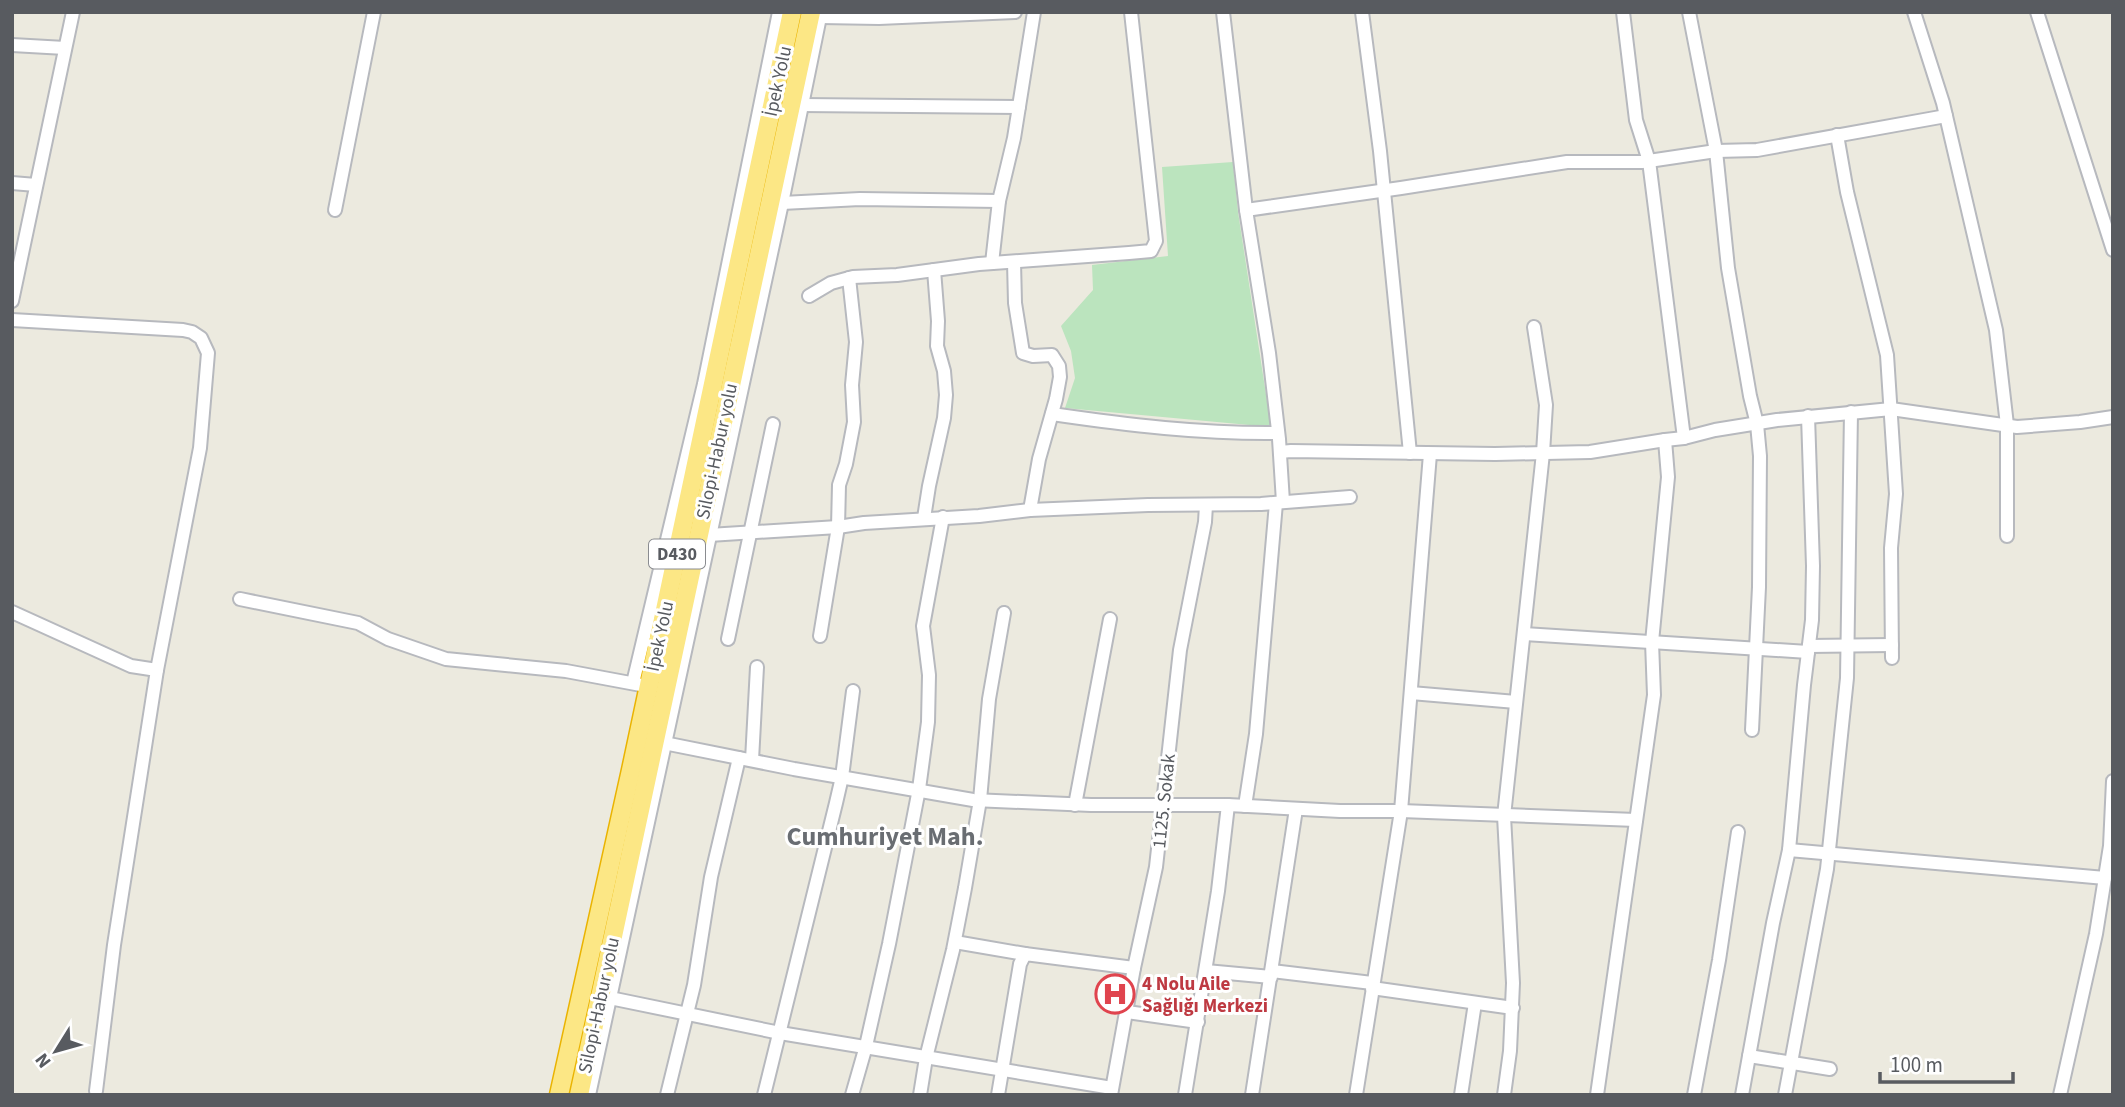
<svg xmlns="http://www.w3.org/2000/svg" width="2125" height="1107" font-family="'Source Sans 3',sans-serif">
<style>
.green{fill:#bbe4be}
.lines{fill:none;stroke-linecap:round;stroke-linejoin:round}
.minor-casing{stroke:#b7b9be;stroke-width:16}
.highway-casing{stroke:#eab301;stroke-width:21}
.minor{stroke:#fff;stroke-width:12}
.highway{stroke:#fce785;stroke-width:18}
.labels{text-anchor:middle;stroke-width:6;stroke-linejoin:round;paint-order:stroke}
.shield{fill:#fff;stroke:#8a8c90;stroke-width:2}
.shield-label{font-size:18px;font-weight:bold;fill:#585b60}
.street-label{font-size:19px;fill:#585b60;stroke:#fff}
.health-label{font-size:19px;font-weight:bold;fill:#be3a42;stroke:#fff;text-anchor:start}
.district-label{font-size:26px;font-weight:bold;fill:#696d72;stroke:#fff}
</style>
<rect width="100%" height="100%" fill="#eceadf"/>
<polygon class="green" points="1233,162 1238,212 1271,427 1065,408 1075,378 1071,351 1061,326 1093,290 1092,265 1168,256 1162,167"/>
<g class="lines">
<g class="minor-casing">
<g id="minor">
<polyline points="1223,12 1246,210 1269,353 1279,439 1283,502"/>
<polyline points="1362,12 1380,151 1410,453"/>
<polyline points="1623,12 1636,120 1649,161 1684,438"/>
<polyline points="1689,12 1716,151 1728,268 1750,396 1757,424 1760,456 1759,587 1752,730"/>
<polyline points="1914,12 1943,103 1996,330 2007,425 2007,536"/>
<polyline points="2037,12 2113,250"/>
<polyline points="820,17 879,18 1015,12"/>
<polyline points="12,45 65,48"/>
<polyline points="801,105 1019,107"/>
<polyline points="1837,135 1847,192 1887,355 1896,494 1891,548 1892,658"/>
<polyline points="12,183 36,185"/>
<polyline points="782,203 860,199 999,201"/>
<polyline points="335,210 374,12"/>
<polyline points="1246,210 1401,188 1567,162 1642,162 1716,151 1757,150 1946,116"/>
<polyline points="1014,262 1015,303 1023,353 1033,356 1052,355 1059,366 1060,377 1056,399 1039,459 1030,510"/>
<polyline points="992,263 999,201 1014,138 1034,12"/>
<polyline points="809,296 831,283 853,277 897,275 979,264 1129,253 1151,251 1156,241 1131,12"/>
<polyline points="12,301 73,12"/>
<polyline points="12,320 183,330 192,332 201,338 208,353 200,448 157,670 114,945 96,1091"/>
<path d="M 1052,414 C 1127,425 1202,434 1278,433"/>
<polyline points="1280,452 1291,451 1495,454 1590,452 1665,440 1684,438 1715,430 1777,420 1891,409 2017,427 2080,422 2113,417"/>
<polyline points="924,518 929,486 944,418 946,395 944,371 937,346 938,321 934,270"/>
<polyline points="709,535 838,527 864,523 979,516 1030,510 1148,505 1261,504 1350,497"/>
<polyline points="240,599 358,623 388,639 446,659 566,671 641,685"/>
<polyline points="12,612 131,666 157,670"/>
<polyline points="1524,634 1808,652"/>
<polyline points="820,636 838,527 839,485 846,464 854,422 852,385 856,342 849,278"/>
<polyline points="728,639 773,424"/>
<polyline points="1809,646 1892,645"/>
<polyline points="633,683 704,384 779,12"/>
<polyline points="1411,693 1516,702"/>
<polyline points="664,743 794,769 973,800 1091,805 1228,805 1340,811 1401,811 1636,820"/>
<polyline points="752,760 757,667"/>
<polyline points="1075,805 1110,619"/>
<polyline points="1245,806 1256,734 1276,503"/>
<polyline points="1789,850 2105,878"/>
<polyline points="955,942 1025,954"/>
<polyline points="1206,971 1271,977"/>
<polyline points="1272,971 1372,983"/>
<polyline points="1372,988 1513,1008"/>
<polyline points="610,998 780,1033 1112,1088"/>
<polyline points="1127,1012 1198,1022"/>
<polyline points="1749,1056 1830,1069"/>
<polyline points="589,1095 782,203 821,12"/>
<polyline points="667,1095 694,985 711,877 739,758"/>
<polyline points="764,1095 836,803 842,777 853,691"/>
<polyline points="852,1095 866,1046 889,944 919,789 928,722 929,675 923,626 943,517"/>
<polyline points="920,1095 926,1058 953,950 965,888 980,800 989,699 1004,613"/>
<polyline points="998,1095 1020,964 1025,954 1134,968"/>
<polyline points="1111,1095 1134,968 1156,867 1180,650 1205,522 1206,505"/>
<polyline points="1185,1095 1218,891 1228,805"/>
<polyline points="1252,1095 1296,809"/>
<polyline points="1356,1095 1401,811 1430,454"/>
<polyline points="1461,1095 1475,1003"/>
<polyline points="1504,1095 1510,1051 1513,983 1504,816 1543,453 1546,405 1534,327"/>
<polyline points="1597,1095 1654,695 1652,642 1668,477 1665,440"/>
<polyline points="1694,1095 1719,960 1738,832"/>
<polyline points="1742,1095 1773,923 1789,850 1804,685 1812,620 1813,566 1808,416"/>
<polyline points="1785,1095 1827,869 1847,678 1851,412"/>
<polyline points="2060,1095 2096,934 2110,846 2113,781"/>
</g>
</g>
<g class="highway-casing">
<g id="highway">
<polyline points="559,1095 631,770 792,12"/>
<polyline points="579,1095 811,12"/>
</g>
</g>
<use href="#minor" class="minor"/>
<use href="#highway" class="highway"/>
</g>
<defs>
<g id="hospital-ring" transform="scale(2.0125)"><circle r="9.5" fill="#fff" stroke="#e0444e" stroke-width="1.5"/><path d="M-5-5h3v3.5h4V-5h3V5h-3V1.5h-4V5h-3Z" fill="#e0444e"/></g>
</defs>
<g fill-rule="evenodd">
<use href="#hospital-ring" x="1115" y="994"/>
</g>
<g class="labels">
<rect class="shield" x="649" y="539.5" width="56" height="29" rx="5"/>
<g class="shield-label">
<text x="677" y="560">D430</text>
</g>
<g class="street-label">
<text transform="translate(777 81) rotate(-78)" y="7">İpek Yolu</text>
<text transform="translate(716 451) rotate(-78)" y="7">Silopi-Habur yolu</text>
<text transform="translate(659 636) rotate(-78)" y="7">İpek Yolu</text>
<text transform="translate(1163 801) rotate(-84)" y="7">1125. Sokak</text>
<text transform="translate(598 1005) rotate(-78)" y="7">Silopi-Habur yolu</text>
</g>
<g class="health-label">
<text x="1142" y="990">4 Nolu Aile<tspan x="1142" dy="22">Sağlığı Merkezi</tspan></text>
</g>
<g class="district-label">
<text x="885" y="845">Cumhuriyet Mah.</text>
</g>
</g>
<rect width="2125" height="1107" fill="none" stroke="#585b60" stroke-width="28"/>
<g transform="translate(56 1051) rotate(233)" stroke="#ffffff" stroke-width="5" paint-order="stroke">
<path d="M0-5L12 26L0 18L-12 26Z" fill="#585b60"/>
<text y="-10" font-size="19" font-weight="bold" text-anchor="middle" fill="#585b60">N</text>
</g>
<path d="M1880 1072v10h133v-10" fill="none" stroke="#585b60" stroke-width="3.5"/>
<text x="1890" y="1072" font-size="21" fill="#585b60" stroke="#ffffff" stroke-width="5" paint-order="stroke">100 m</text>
</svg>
